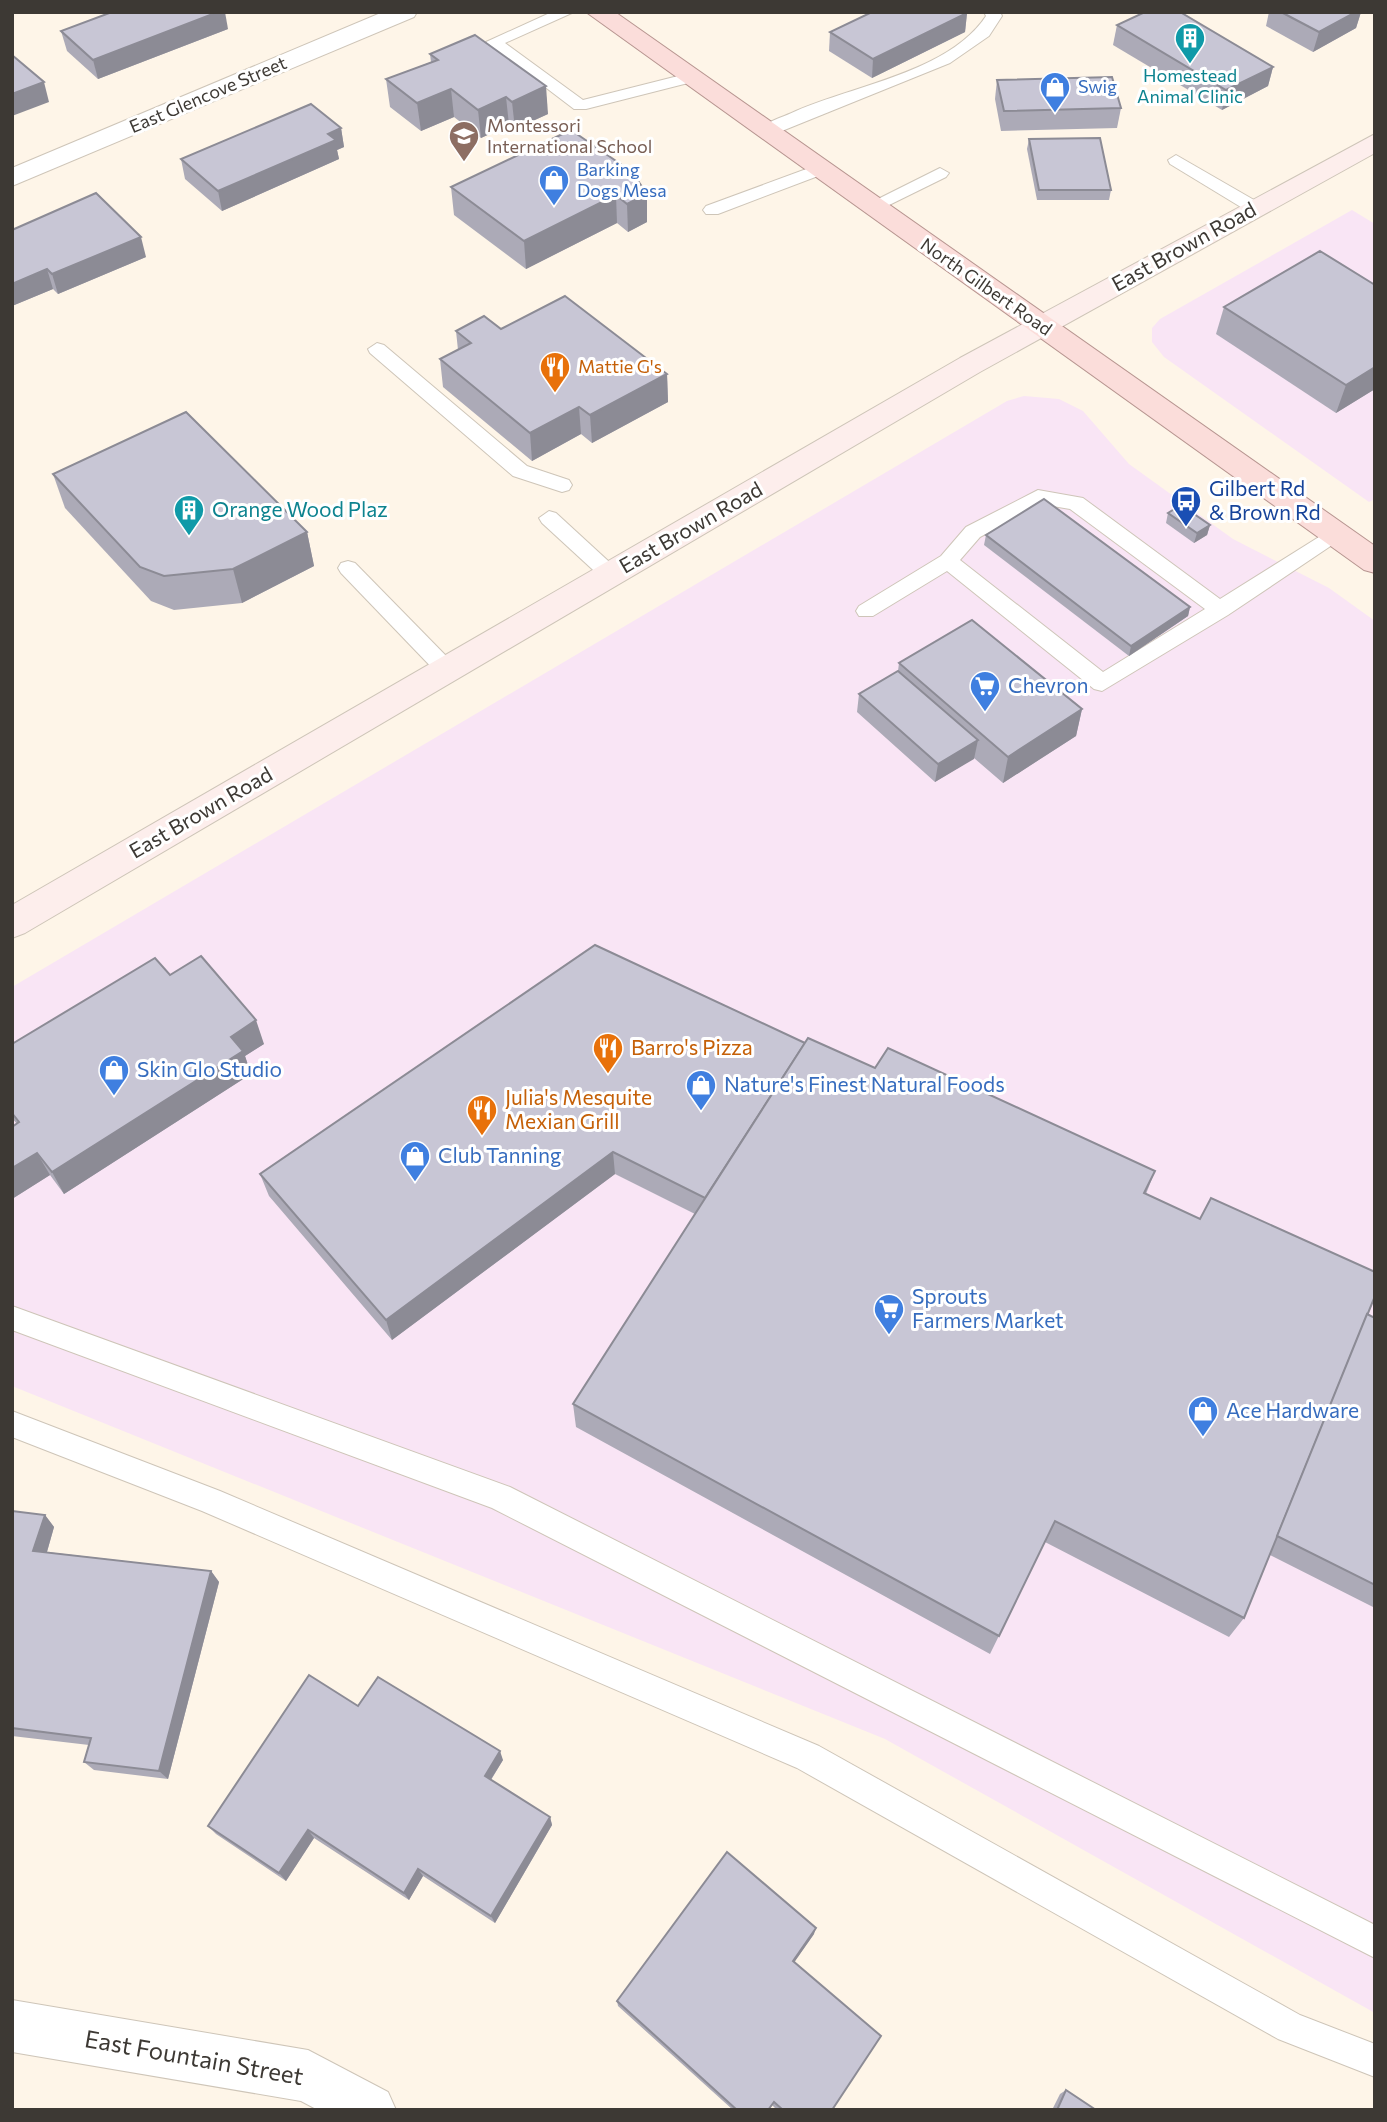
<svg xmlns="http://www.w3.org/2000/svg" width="1387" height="2122" font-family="Commissioner,sans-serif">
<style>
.commercial{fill:#f9e5f5}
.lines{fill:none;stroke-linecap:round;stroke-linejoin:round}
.lane-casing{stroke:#cec5b8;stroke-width:2}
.street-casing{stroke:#cec5b8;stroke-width:2}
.secondary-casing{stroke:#cec5b8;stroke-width:2}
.primary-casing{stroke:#b79590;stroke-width:2}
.lane{fill:#fff;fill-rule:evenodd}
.street{fill:#fff;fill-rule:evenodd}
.secondary{fill:#fdeeec;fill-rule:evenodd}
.primary{fill:#fbddda;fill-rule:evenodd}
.wall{fill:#acaab7}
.shaded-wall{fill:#8c8b95}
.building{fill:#c8c6d5;stroke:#8c8b95;stroke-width:2}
.labels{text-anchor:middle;stroke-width:6;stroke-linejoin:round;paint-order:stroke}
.far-culture-label{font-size:18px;fill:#0d838f;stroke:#fff}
.far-shop-label{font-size:18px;fill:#366cbe;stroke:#fff;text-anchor:start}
.far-street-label{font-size:18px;fill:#3d3934;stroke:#fff}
.far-education-label{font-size:18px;fill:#785e54;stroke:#fff;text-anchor:start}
.far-food-label{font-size:18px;fill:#c56008;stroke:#fff;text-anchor:start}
.street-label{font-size:21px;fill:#3d3934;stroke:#fff}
.transit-label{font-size:21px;fill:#164399;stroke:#fff;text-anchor:start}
.culture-label{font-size:21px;fill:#0d838f;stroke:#fff;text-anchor:start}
.shop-label{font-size:21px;fill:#366cbe;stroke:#fff;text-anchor:start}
.food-label{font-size:21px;fill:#c56008;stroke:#fff;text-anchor:start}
.near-street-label{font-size:24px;fill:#3d3934;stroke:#fff}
</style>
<rect width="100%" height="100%" fill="#fef5e8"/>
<g class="commercial">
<polygon points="1352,210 1375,224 1375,499 1369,502 1164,357 1152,342 1152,328 1160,319"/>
<polygon points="1024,396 1059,399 1083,411 1129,464 1233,539 1329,588 1375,621 1375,2013 885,1739 12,1386 12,987 1007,401"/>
</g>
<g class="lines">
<g class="lane-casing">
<g id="lane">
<polygon points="552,12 574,12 505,43 583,100 690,73 698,78 696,81 586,109 574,109 486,42"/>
<path d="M 984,12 L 1000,12 L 1002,16 L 989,36 L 950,63 L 772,135 L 766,136 L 758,131 C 766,121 784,117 796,111 C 855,85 949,72 986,16 Z"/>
<polygon points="1176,155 1261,204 1264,208 1261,212 1249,212 1170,164 1168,160"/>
<polygon points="820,164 829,169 826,173 718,214 706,214 703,210 706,206"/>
<polygon points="940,168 949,173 946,177 879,210 867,210 864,206"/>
<polygon points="377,343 384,345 527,466 569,480 572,485 569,490 562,492 513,476 370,353 368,349"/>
<path d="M 1038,490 L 1083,498 L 1220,599 L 1330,530 L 1337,528 L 1347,535 L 1228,615 L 1102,691 L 1094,689 L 947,571 L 873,616 L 859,616 L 856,611 L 859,606 L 941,556 L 966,527 ZM 1041,504 L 1070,509 L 1205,609 L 1103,672 L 960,560 L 980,537 Z"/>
<polygon points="549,511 556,513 618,570 621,575 618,580 604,580 542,523 539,518"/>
<polygon points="348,561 355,563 455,665 458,670 455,675 439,675 341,573 338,568 341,563"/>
<polygon points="12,1306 510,1487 1375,1925 1375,1958 492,1508 12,1330"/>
<polygon points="12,1411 220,1491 819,1746 1300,2015 1375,2044 1375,2077 1278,2039 797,1768 202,1511 12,1437"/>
</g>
</g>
<g class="street-casing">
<g id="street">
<polygon points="383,12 417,12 414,17 12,186 12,168"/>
<polygon points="12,2000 308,2050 388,2092 396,2110 318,2110 301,2101 12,2052"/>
</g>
</g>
<g class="secondary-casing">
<polygon id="secondary" points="1375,134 1375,153 980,372 25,933 12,938 12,905 960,358"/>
</g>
<g class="primary-casing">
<polygon id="primary" points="586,12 615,12 1375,546 1375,573 1364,570"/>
</g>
<use href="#lane" class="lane"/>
<use href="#street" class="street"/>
<use href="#secondary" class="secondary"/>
<use href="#primary" class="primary"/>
</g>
<g class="wall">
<polygon points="1269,12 1361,12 1356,28 1313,52 1266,26"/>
<polygon points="967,13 965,32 872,78 829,51 830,32"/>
<polygon points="1117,25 1273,67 1268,86 1222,110 1113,45"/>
<polygon points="228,29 98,79 67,51 61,31"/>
<polygon points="430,54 548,114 515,129 509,125 481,138 454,117 421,131 390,107 386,79 431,62"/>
<polygon points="997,80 1121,108 1117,128 1001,131 995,99"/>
<polygon points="341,128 344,147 337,150 339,159 222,211 185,179 181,159"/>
<polygon points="1029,139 1111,190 1109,200 1037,200 1027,149"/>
<polygon points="451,187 647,194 647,222 628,232 617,223 526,269 454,215"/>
<polygon points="12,230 146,257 58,294 53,289 12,306"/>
<polygon points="1375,285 1375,389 1336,413 1216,334 1224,307"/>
<polygon points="501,329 667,374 668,402 592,443 581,434 532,461 443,387 440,359 458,350 456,331"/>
<polygon points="53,474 307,532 314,566 242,603 174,610 151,601 65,508"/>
<polygon points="1168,513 1210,525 1207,535 1194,543 1166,523"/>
<polygon points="986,535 1190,607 1188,616 1129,656 984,545"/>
<polygon points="899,663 1082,709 1076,736 1003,783 974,758 935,782 857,712 859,694 898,671"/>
<polygon points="170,975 264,1044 245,1056 251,1074 64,1194 50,1175 12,1199 12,1127 17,1124 12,1118 12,1044"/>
<polygon points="805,1043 1155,1171 1146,1194 1375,1318 1375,1608 1270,1555 1244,1618 1229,1637 1045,1542 990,1654 576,1427 573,1404 695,1214 615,1174 392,1340 269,1196 260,1174"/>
<polygon points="12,1511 45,1515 54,1527 47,1552 211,1571 219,1582 168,1779 94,1770 84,1762 89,1745 12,1736"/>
<polygon points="358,1706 503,1760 491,1780 550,1817 552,1825 495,1923 423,1876 409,1900 314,1838 286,1881 216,1834 208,1826"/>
<polygon points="814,1934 794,1962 832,2110 777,2110 772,2105 769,2110 733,2110 618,2006 617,2001"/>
<polygon points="1066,2090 1096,2110 1052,2110 1060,2094"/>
</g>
<g class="shaded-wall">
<polygon points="218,12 225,12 228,29 98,79 93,60"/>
<polygon points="1356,12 1361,12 1356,28 1313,52 1319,32"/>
<polygon points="967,13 965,32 872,78 873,59"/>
<polygon points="1273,67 1268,86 1222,110 1226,90"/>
<polygon points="44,82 49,102 12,116 12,94"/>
<polygon points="546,86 548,114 515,129 512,102"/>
<polygon points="451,89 454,117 421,131 417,103"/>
<polygon points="506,97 509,125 481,138 478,110"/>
<polygon points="341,128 344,147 337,150 339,159 222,211 218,191 328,134"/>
<polygon points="647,194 647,222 628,232 627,204"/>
<polygon points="616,195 617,223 526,269 524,241"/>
<polygon points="141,237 146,257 58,294 52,274"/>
<polygon points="47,269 53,289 12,306 12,284"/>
<polygon points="1375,367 1375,389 1336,413 1346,385"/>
<polygon points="667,374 668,402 592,443 590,415"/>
<polygon points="579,407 581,434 532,461 530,433"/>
<polygon points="1210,525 1207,535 1194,543 1197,533"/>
<polygon points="307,532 314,566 242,603 233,569"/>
<polygon points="1190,607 1188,616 1129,656 1131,646"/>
<polygon points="1082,709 1076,736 1003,783 1008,757"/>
<polygon points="978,740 974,759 935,782 938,764"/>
<polygon points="256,1020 264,1044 245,1056 251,1074 64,1194 52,1172 231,1037"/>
<polygon points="613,1152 615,1174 392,1340 386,1320"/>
<polygon points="37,1153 50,1175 12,1199 12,1168"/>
<polygon points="45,1515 54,1527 44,1562 33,1551"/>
<polygon points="211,1571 219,1582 168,1779 159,1771"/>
<polygon points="500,1751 503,1760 488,1784 485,1776"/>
<polygon points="550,1817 552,1825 495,1923 491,1916"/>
<polygon points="308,1830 314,1838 286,1881 279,1873"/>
<polygon points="418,1869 423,1876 409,1900 404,1893"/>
<polygon points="816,1928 814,1934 791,1967 793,1961"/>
</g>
<g class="building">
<polygon points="112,12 218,12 93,60 61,31"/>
<polygon points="872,12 966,12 967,13 873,59 830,32"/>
<polygon points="1145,12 1180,12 1273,67 1226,90 1117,25"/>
<polygon points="1281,12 1356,12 1319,32"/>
<polygon points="475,35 546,86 512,102 506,97 478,110 451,89 417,103 386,79 438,60 430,54"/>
<polygon points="12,55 44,82 12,94"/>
<polygon points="1112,77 1121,108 1004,111 997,80"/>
<polygon points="311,104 341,128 328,134 336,140 218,191 181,159"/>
<polygon points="571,130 632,172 647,194 627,204 616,195 524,241 451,187"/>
<polygon points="1100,138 1111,190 1039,190 1029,139"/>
<polygon points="96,193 141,237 52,274 47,269 12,284 12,230"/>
<polygon points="1320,251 1375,285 1375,367 1346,385 1224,307"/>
<polygon points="565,296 667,374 590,415 579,407 530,433 440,359 471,343 456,331 484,316 501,329"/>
<polygon points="186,412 307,532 233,569 164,576 140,567 53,474"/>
<polygon points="1044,499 1190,607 1131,646 986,535"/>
<polygon points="1181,505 1210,525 1197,533 1168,513"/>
<polygon points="972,620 1082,709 1008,757 899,663"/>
<polygon points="898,671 978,740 938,764 859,694"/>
<polygon points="595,945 805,1043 705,1198 613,1152 386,1320 260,1174"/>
<polygon points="201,956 256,1020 231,1037 243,1051 52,1172 37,1153 12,1168 12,1127 19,1122 12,1113 12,1044 155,958 170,975"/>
<polygon points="808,1038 875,1068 888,1048 1155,1171 1144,1193 1200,1219 1211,1198 1375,1272 1375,1296 1244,1618 1055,1521 999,1636 573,1404"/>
<polygon points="1367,1314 1375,1318 1375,1585 1277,1536"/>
<polygon points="12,1511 45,1515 33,1551 211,1571 159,1771 84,1762 91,1738 12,1728"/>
<polygon points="309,1675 358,1706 378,1677 500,1751 485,1776 550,1817 491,1916 418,1869 404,1893 308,1830 279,1873 208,1826"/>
<polygon points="727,1852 816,1928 793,1961 881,2036 832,2110 783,2110 774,2102 768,2110 737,2110 617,2001"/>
<polygon points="1066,2090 1096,2110 1057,2110"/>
</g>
<defs>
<g id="building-pin" transform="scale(1.575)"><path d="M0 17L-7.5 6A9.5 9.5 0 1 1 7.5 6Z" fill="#0f9aa8" stroke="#fff"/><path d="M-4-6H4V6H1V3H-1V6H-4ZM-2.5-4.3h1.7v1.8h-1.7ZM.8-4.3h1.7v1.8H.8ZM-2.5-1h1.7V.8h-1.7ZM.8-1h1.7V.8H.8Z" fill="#fff"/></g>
<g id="shop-pin" transform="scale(1.575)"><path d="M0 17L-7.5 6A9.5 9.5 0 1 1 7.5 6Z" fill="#3f7fe0" stroke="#fff"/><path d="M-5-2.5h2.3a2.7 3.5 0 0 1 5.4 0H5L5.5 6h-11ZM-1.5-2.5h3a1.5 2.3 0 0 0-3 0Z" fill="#fff"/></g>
<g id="school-pin" transform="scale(1.575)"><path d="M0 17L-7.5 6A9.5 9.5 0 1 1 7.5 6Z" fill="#8d6e63" stroke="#fff"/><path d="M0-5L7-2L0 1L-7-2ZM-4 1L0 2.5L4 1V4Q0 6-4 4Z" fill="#fff"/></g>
<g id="restaurant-pin" transform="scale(1.575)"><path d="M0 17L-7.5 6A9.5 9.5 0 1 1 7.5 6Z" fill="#e8710a" stroke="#fff"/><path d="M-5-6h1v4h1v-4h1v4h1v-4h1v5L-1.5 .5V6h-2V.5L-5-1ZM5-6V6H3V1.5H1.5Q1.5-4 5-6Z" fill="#fff"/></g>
<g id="bus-pin" transform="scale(1.575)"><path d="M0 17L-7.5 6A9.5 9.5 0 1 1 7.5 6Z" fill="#1a4fb4" stroke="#fff"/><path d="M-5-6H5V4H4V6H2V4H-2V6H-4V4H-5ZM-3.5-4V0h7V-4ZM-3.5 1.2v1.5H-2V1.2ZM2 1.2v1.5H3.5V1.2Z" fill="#fff"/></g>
<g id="supermarket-pin" transform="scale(1.575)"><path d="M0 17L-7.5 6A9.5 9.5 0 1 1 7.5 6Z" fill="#3f7fe0" stroke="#fff"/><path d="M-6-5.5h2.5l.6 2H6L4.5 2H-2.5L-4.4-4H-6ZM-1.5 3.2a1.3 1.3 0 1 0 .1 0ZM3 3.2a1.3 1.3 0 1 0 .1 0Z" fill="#fff"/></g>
</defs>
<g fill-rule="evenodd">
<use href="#building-pin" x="1190" y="38"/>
<use href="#shop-pin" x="1055" y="87"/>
<use href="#school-pin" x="464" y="136"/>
<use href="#shop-pin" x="554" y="180"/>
<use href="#restaurant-pin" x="555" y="367"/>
<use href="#bus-pin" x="1186" y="501"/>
<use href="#building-pin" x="189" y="510"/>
<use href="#supermarket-pin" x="985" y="686"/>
<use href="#restaurant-pin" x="608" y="1048"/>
<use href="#shop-pin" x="114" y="1070"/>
<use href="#shop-pin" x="701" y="1085"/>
<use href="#restaurant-pin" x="482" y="1110"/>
<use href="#shop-pin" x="415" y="1156"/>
<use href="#supermarket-pin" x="889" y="1309"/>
<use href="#shop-pin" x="1203" y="1411"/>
</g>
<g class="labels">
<g class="far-culture-label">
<text x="1190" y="82">Homestead<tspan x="1190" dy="21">Animal Clinic</tspan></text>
</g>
<g class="far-shop-label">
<text x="1078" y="93">Swig</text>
<text x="577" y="176">Barking<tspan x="577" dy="21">Dogs Mesa</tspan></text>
</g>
<g class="far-street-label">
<text transform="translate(208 95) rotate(-23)" y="6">East Glencove Street</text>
<text transform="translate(986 287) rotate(35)" y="6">North Gilbert Road</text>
</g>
<g class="far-education-label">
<text x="487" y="132">Montessori<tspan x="487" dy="21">International School</tspan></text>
</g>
<g class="far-food-label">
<text x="578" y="373">Mattie G's</text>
</g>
<g class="street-label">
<text transform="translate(1184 247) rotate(-29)" y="7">East Brown Road</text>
<text transform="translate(691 528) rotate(-30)" y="7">East Brown Road</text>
<text transform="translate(201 813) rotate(-30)" y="7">East Brown Road</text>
</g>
<g class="transit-label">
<text x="1209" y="496">Gilbert Rd<tspan x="1209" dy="24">&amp; Brown Rd</tspan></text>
</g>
<g class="culture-label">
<text x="212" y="517">Orange Wood Plaz</text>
</g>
<g class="shop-label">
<text x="1008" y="693">Chevron</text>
<text x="137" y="1077">Skin Glo Studio</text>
<text x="724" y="1092">Nature's Finest Natural Foods</text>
<text x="438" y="1163">Club Tanning</text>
<text x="912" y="1304">Sprouts<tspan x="912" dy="24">Farmers Market</tspan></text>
<text x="1226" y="1418">Ace Hardware</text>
</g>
<g class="food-label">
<text x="631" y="1055">Barro's Pizza</text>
<text x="505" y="1105">Julia's Mesquite<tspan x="505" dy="24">Mexian Grill</tspan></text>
</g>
<g class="near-street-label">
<text transform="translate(194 2058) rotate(10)" y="8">East Fountain Street</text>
</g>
</g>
<rect width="1387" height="2122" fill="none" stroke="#3d3934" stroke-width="28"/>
</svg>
